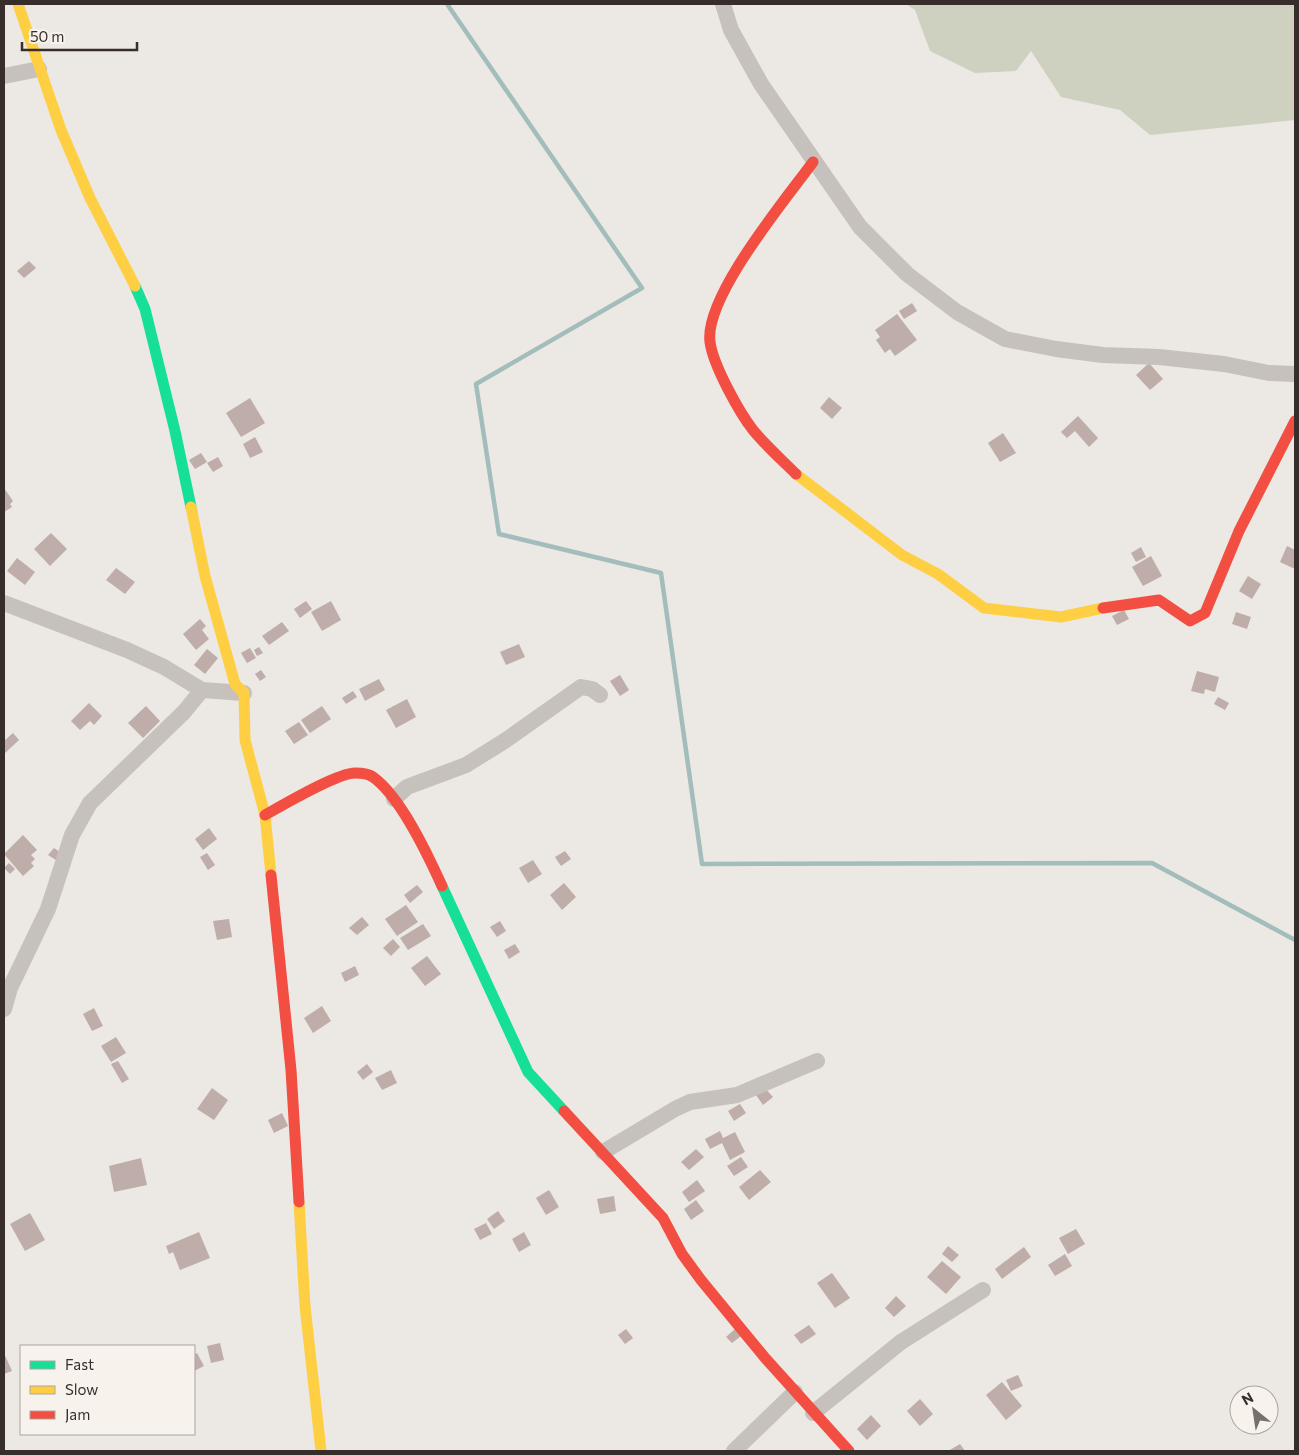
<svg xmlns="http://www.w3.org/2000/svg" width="1299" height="1455" font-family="Commissioner,sans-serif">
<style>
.green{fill:#ced1c0}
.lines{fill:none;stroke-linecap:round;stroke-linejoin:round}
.stream{stroke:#a2bdbb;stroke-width:4.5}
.building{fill:#beada8}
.street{stroke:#c6c1bd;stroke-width:16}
.fast{stroke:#16e098;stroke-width:11}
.slow{stroke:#ffcf43;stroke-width:11}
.jam{stroke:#f24e42;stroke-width:11}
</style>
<rect width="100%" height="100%" fill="#ece8e4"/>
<polygon class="green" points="906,4 1295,4 1295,120 1150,135 1120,110 1061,97 1031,51 1016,71 975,73 930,51 915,10"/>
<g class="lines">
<polyline class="stream" points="447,4 642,288 476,384 499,534 661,573 702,864 1152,863 1295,940"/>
</g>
<g class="building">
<polygon points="29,261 36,268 24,278 17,271"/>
<polygon points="912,303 917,311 904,319 899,311"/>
<polygon points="897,314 917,340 895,356 890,349 885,353 876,340 880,337 875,330"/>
<polygon points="1149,363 1163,379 1150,390 1136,375"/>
<polygon points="829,397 842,408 832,419 820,408"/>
<polygon points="250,398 265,423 241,437 226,413"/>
<polygon points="1078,416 1098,438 1089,447 1075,431 1067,438 1061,432"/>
<polygon points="1003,433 1016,453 1000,462 988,443"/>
<polygon points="255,437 263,452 250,458 243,444"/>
<polygon points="201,453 207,462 195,469 189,460"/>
<polygon points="218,457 223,466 213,472 207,463"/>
<polygon points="4,488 13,501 10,504 12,507 4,512"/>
<polygon points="51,533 67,549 50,566 34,549"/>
<polygon points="1287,546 1295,550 1295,569 1280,562"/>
<polygon points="1141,547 1146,557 1136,562 1131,553"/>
<polygon points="1151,556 1162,576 1143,586 1132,567"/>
<polygon points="17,558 35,572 25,585 7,571"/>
<polygon points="116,568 135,582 125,594 106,580"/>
<polygon points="1248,576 1261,584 1252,599 1239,591"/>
<polygon points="306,601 312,609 300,618 294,609"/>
<polygon points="331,601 341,620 322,631 311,612"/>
<polygon points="1124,610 1129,619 1117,625 1112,616"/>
<polygon points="1236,612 1251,617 1247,629 1232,624"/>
<polygon points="200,619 206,626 202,630 209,639 196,650 183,634"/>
<polygon points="282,622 289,631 269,645 262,636"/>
<polygon points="519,644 525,657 506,665 500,652"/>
<polygon points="259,647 263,653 257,656 254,650"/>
<polygon points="250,648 256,658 247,663 241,653"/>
<polygon points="207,649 218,658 205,674 194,665"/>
<polygon points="261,670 266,677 260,681 255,674"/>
<polygon points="1197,671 1219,677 1215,692 1205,689 1204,694 1191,691"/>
<polygon points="620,675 629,690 620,696 610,681"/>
<polygon points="379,679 385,690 365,701 359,689"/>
<polygon points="353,691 357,697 346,704 342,698"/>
<polygon points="1218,697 1229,703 1225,710 1214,704"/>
<polygon points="407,699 416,717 396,728 386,710"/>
<polygon points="89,703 102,716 94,725 90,721 80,730 71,721"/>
<polygon points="146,706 160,721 143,738 128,723"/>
<polygon points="322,706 331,719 310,733 301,720"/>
<polygon points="299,722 308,735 294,744 285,731"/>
<polygon points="13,733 19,740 4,754 4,741"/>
<polygon points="209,828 217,839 203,850 195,839"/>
<polygon points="23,835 37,850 31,855 35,859 31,863 34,866 23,876 4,854"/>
<polygon points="54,848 64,855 59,862 48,855"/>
<polygon points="565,851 571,859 561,866 555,857"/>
<polygon points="207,853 215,865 208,870 200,857"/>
<polygon points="533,860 542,874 528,883 519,868"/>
<polygon points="9,863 15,869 10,874 4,868"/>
<polygon points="564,883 576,897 562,910 550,895"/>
<polygon points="417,885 423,892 410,903 404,895"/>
<polygon points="406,905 418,922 397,936 385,919"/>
<polygon points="362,917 369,925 357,935 349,928"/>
<polygon points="229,919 232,937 217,940 213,921"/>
<polygon points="500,921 506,931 497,937 490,927"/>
<polygon points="423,924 431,936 408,950 400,938"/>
<polygon points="393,939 400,947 391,956 383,948"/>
<polygon points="515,944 520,952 509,959 504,950"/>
<polygon points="427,956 441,974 425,986 411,968"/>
<polygon points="355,966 359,975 345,982 341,973"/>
<polygon points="322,1006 331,1021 313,1033 304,1018"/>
<polygon points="94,1008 103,1026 92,1031 83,1014"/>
<polygon points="116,1037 126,1053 111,1062 101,1046"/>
<polygon points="118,1061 129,1079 122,1083 111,1064"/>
<polygon points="367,1064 373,1072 363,1080 357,1072"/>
<polygon points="391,1070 397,1083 382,1090 375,1078"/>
<polygon points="212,1088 228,1100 214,1120 197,1109"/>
<polygon points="765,1088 773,1097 763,1105 756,1095"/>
<polygon points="740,1104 746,1113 734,1121 728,1111"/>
<polygon points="282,1113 288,1126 274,1133 268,1120"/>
<polygon points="720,1131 723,1138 735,1132 745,1152 730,1160 722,1143 710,1149 705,1139"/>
<polygon points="696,1149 704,1157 689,1170 681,1162"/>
<polygon points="741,1157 748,1167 734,1176 727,1166"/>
<polygon points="141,1158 147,1185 114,1192 109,1166"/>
<polygon points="760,1170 771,1182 749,1200 739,1187"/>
<polygon points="697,1180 705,1191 689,1202 682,1192"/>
<polygon points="549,1190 559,1207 546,1215 536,1198"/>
<polygon points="614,1196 616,1211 600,1214 597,1199"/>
<polygon points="696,1200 704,1211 691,1220 684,1209"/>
<polygon points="498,1211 505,1221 494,1229 487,1219"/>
<polygon points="30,1213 45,1240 25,1251 10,1224"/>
<polygon points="486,1223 492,1234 480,1240 474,1229"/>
<polygon points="1076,1229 1085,1244 1068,1254 1059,1238"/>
<polygon points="199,1232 210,1258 180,1270 173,1252 169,1254 166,1246"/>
<polygon points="524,1232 531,1245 519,1252 512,1239"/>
<polygon points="948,1246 959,1255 952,1262 942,1254"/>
<polygon points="1024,1247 1031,1257 1002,1279 995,1269"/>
<polygon points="1065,1254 1072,1266 1055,1276 1048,1265"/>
<polygon points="942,1261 961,1277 946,1294 927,1277"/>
<polygon points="832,1273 850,1298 835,1308 817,1283"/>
<polygon points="896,1296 906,1306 894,1317 885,1308"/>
<polygon points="809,1325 816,1334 801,1344 794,1335"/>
<polygon points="626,1329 633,1338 625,1344 618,1335"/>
<polygon points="735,1329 741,1336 732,1343 726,1337"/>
<polygon points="220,1343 224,1360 211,1363 207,1346"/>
<polygon points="4,1353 12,1371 4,1374"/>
<polygon points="197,1353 204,1366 194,1371 194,1355"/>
<polygon points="1018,1375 1023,1386 1011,1391 1006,1380"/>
<polygon points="1002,1382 1022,1406 1006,1420 986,1395"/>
<polygon points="920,1399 933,1414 920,1426 907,1411"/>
<polygon points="871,1415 881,1426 867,1440 857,1429"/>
<polygon points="960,1444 965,1451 948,1451"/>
</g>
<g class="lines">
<g class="street">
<polyline points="723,4 731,30 761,84 860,227 907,274 957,312 1005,339 1056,349 1103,355 1159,357 1224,364 1269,373 1295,374"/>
<polyline points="4,76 39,69"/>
<polyline points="4,603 127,650 164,667 202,690 244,693"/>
<polyline points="394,799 407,787 466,765 506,740 581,687 592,689 600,695"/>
<polyline points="4,1009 10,988 48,909 72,835 90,803 184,712 202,690"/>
<polyline points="603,1152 675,1109 690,1102 737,1095 817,1061"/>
<polyline points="813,1413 901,1342 983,1290"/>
<polyline points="734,1451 795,1392"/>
</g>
<g class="fast">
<polyline points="135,286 145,309 175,431 191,507"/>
<polyline points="442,886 528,1072 564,1111"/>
</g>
<g class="slow">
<polyline points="18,4 61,130 90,198 135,286"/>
<polyline points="796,474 902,555 938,574 984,608 1061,617 1103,608"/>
<polyline points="191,507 205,576 235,684 244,693 245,740 265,815 271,875"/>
<polyline points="299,1202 305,1306 321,1451"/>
</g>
<g class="jam">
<path d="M 796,474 C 782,460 766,446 753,430 C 739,412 713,365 710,342 C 704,297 786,199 813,162"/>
<polyline points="1103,608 1159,600 1190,621 1205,613 1239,531 1295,421"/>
<path d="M 265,815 C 283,805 337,773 355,773 C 360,773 369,774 373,777 C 401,797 428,855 442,886"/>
<polyline points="271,875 291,1070 299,1202"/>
<polyline points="564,1111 663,1218 682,1254 701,1280 766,1359 849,1451"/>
</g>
</g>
<rect width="1299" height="1455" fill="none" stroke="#372e2b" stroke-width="10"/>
<rect x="20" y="1345" width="175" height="90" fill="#f8f2ec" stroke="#aba49f"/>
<rect x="30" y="1361" width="25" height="8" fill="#16e098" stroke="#aba49f"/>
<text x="65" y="1370" font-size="15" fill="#372e2b">Fast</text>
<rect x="30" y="1386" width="25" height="8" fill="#ffcf43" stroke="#aba49f"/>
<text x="65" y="1395" font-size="15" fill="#372e2b">Slow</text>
<rect x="30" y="1411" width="25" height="8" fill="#f24e42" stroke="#aba49f"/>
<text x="65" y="1420" font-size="15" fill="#372e2b">Jam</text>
<g transform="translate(1254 1410) rotate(330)"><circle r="24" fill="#f8f2ec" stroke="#aba49f"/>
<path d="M0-4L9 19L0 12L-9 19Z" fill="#766f6c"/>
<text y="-8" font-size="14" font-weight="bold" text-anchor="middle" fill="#372e2b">N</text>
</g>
<path d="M22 42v8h115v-8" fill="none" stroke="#372e2b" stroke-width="2.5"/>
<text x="30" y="42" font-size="15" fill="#372e2b" stroke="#f8f2ec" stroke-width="4" paint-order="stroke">50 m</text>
</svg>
